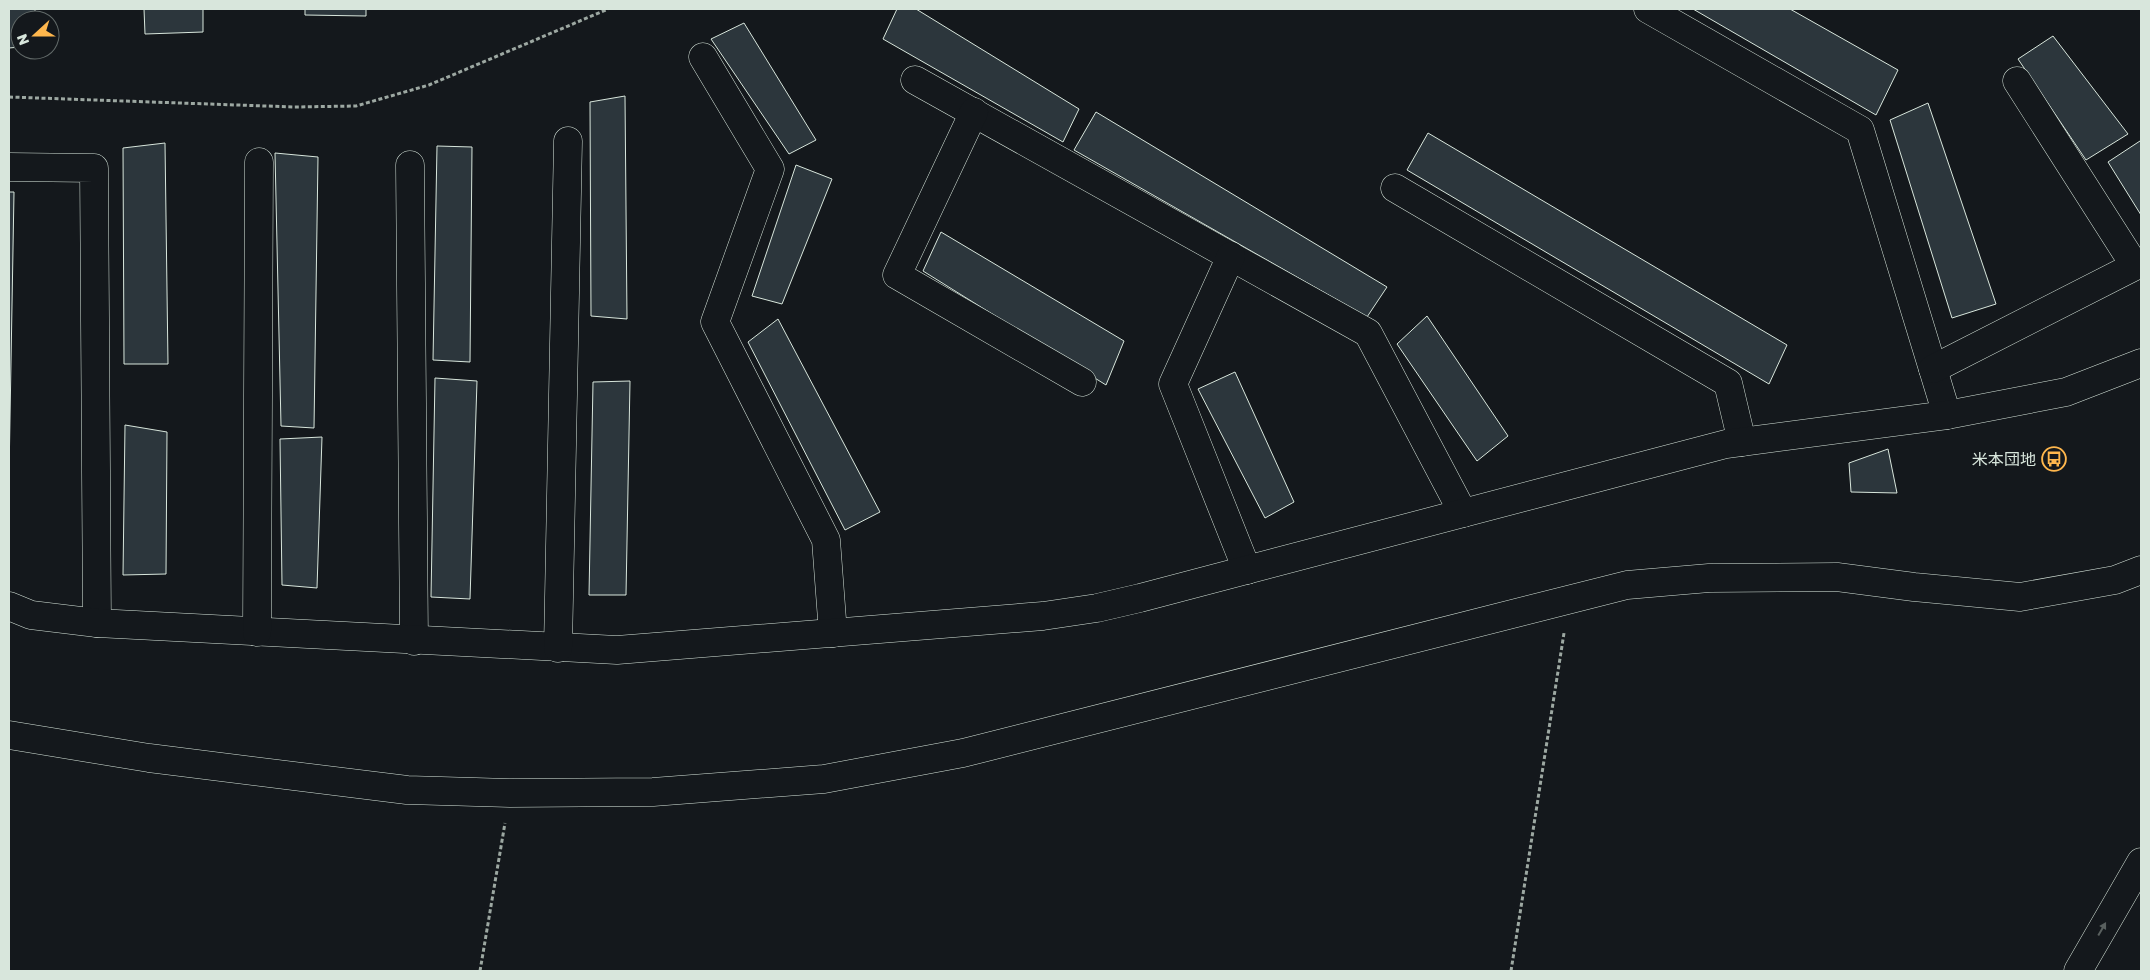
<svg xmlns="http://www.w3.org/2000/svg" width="2150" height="980" font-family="'Golos Text','Noto Sans JP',sans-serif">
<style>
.building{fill:#2c363c;stroke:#d8e6dc}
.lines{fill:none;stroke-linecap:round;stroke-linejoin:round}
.minor-casing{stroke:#d8e6dc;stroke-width:29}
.highway-casing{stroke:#d8e6dc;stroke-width:29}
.path{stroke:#9da8a2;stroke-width:3;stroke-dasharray:4 2.5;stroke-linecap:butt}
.minor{stroke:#14181c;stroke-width:28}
.highway{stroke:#14181c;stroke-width:28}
.oneway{fill:#59605f}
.labels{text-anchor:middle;stroke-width:4;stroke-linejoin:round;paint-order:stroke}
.poi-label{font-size:16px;fill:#d8e6dc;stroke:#14181c;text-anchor:end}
</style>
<rect width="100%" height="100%" fill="#14181c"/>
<g class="building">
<polygon points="9,9 35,9 35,20 20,20 20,47 9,48"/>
<polygon points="144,9 203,9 203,32 145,34"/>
<polygon points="305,9 366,9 366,16 305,15"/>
<polygon points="897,9 916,9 1079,109 1063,142 883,39"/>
<polygon points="1693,9 1790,9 1898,70 1876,115"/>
<polygon points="744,23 816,140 789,154 711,39"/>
<polygon points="2053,36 2128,134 2086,160 2018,59"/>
<polygon points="625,96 627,319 591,316 590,102"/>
<polygon points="1928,103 1996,304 1952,318 1890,120"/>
<polygon points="1096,112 1387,287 1367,317 1074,150"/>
<polygon points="1428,133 1787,345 1769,384 1407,170"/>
<polygon points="2140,141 2141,142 2141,215 2108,162"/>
<polygon points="165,143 168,364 124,364 123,148"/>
<polygon points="437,146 472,147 470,362 433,360"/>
<polygon points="275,153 318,157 314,428 281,426"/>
<polygon points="796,165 832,179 782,304 752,296"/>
<polygon points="9,192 14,192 9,475"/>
<polygon points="941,232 1124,341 1106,385 923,271"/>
<polygon points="1427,316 1508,436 1477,461 1397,344"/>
<polygon points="778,319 880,512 845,530 748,342"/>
<polygon points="1235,372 1294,502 1265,518 1198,389"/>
<polygon points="435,378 477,381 470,599 431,597"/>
<polygon points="630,381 626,595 589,595 593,382"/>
<polygon points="125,425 167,432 166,574 123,575"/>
<polygon points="322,437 317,588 282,585 280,439"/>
<polygon points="1888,449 1897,493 1851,492 1849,463"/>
</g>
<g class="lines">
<g class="minor-casing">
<g id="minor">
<polyline points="1648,9 1860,130 1947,415"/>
<polyline points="703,57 770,169 715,322 826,540 833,633"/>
<polyline points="915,80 1368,333 1463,513"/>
<polyline points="974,112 897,275 1082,382"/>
<polyline points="410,165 414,641"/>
<polyline points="9,167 94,168 97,623"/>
<polyline points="1395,188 1728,383 1742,442"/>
<polyline points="1231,256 1173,384 1247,570"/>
<polyline points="1933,369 2135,266 2017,81"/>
<polyline points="9,606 31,615 97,623 617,650 1043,616 1097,608 1140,598 1726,444 1947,415 2066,392 2141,363"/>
<polyline points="257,632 259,162"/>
<polyline points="558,648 568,141"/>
<polyline points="9,735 149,758 407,790 510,793 653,792 824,779 963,753 1627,585 1709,578 1837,577 1914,587 2020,597 2115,580 2141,570"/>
</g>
</g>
<g class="highway-casing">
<polyline id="highway" points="2078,971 2141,862"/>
</g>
<g class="path">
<polyline points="9,97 294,107 356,106 429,85 608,9"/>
<polyline points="480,971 505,823"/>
<polyline points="1511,971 1564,633"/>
</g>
<use href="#minor" class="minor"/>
<use href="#highway" class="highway"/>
</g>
<defs><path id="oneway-solid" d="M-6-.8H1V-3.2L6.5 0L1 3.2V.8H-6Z" transform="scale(1.25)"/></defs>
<use class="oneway" href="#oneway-solid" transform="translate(2102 929) rotate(-60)"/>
<defs>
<g id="bus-ring" transform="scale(1.25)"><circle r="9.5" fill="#14181c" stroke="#ffb74d" stroke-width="1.5"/><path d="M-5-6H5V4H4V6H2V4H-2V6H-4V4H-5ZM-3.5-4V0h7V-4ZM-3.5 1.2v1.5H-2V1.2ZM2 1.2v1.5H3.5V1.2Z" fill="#ffb74d"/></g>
</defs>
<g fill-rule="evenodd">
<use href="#bus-ring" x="2054" y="459"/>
</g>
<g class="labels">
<g class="poi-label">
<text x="2036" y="465">米本団地</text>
</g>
</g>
<rect width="2150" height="980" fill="none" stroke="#d8e6dc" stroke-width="20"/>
<g transform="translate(35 35) rotate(249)"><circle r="24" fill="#14181c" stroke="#626a69"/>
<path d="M0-4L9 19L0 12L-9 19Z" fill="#ffb74d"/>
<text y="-8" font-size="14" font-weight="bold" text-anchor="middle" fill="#d8e6dc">N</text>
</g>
</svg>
